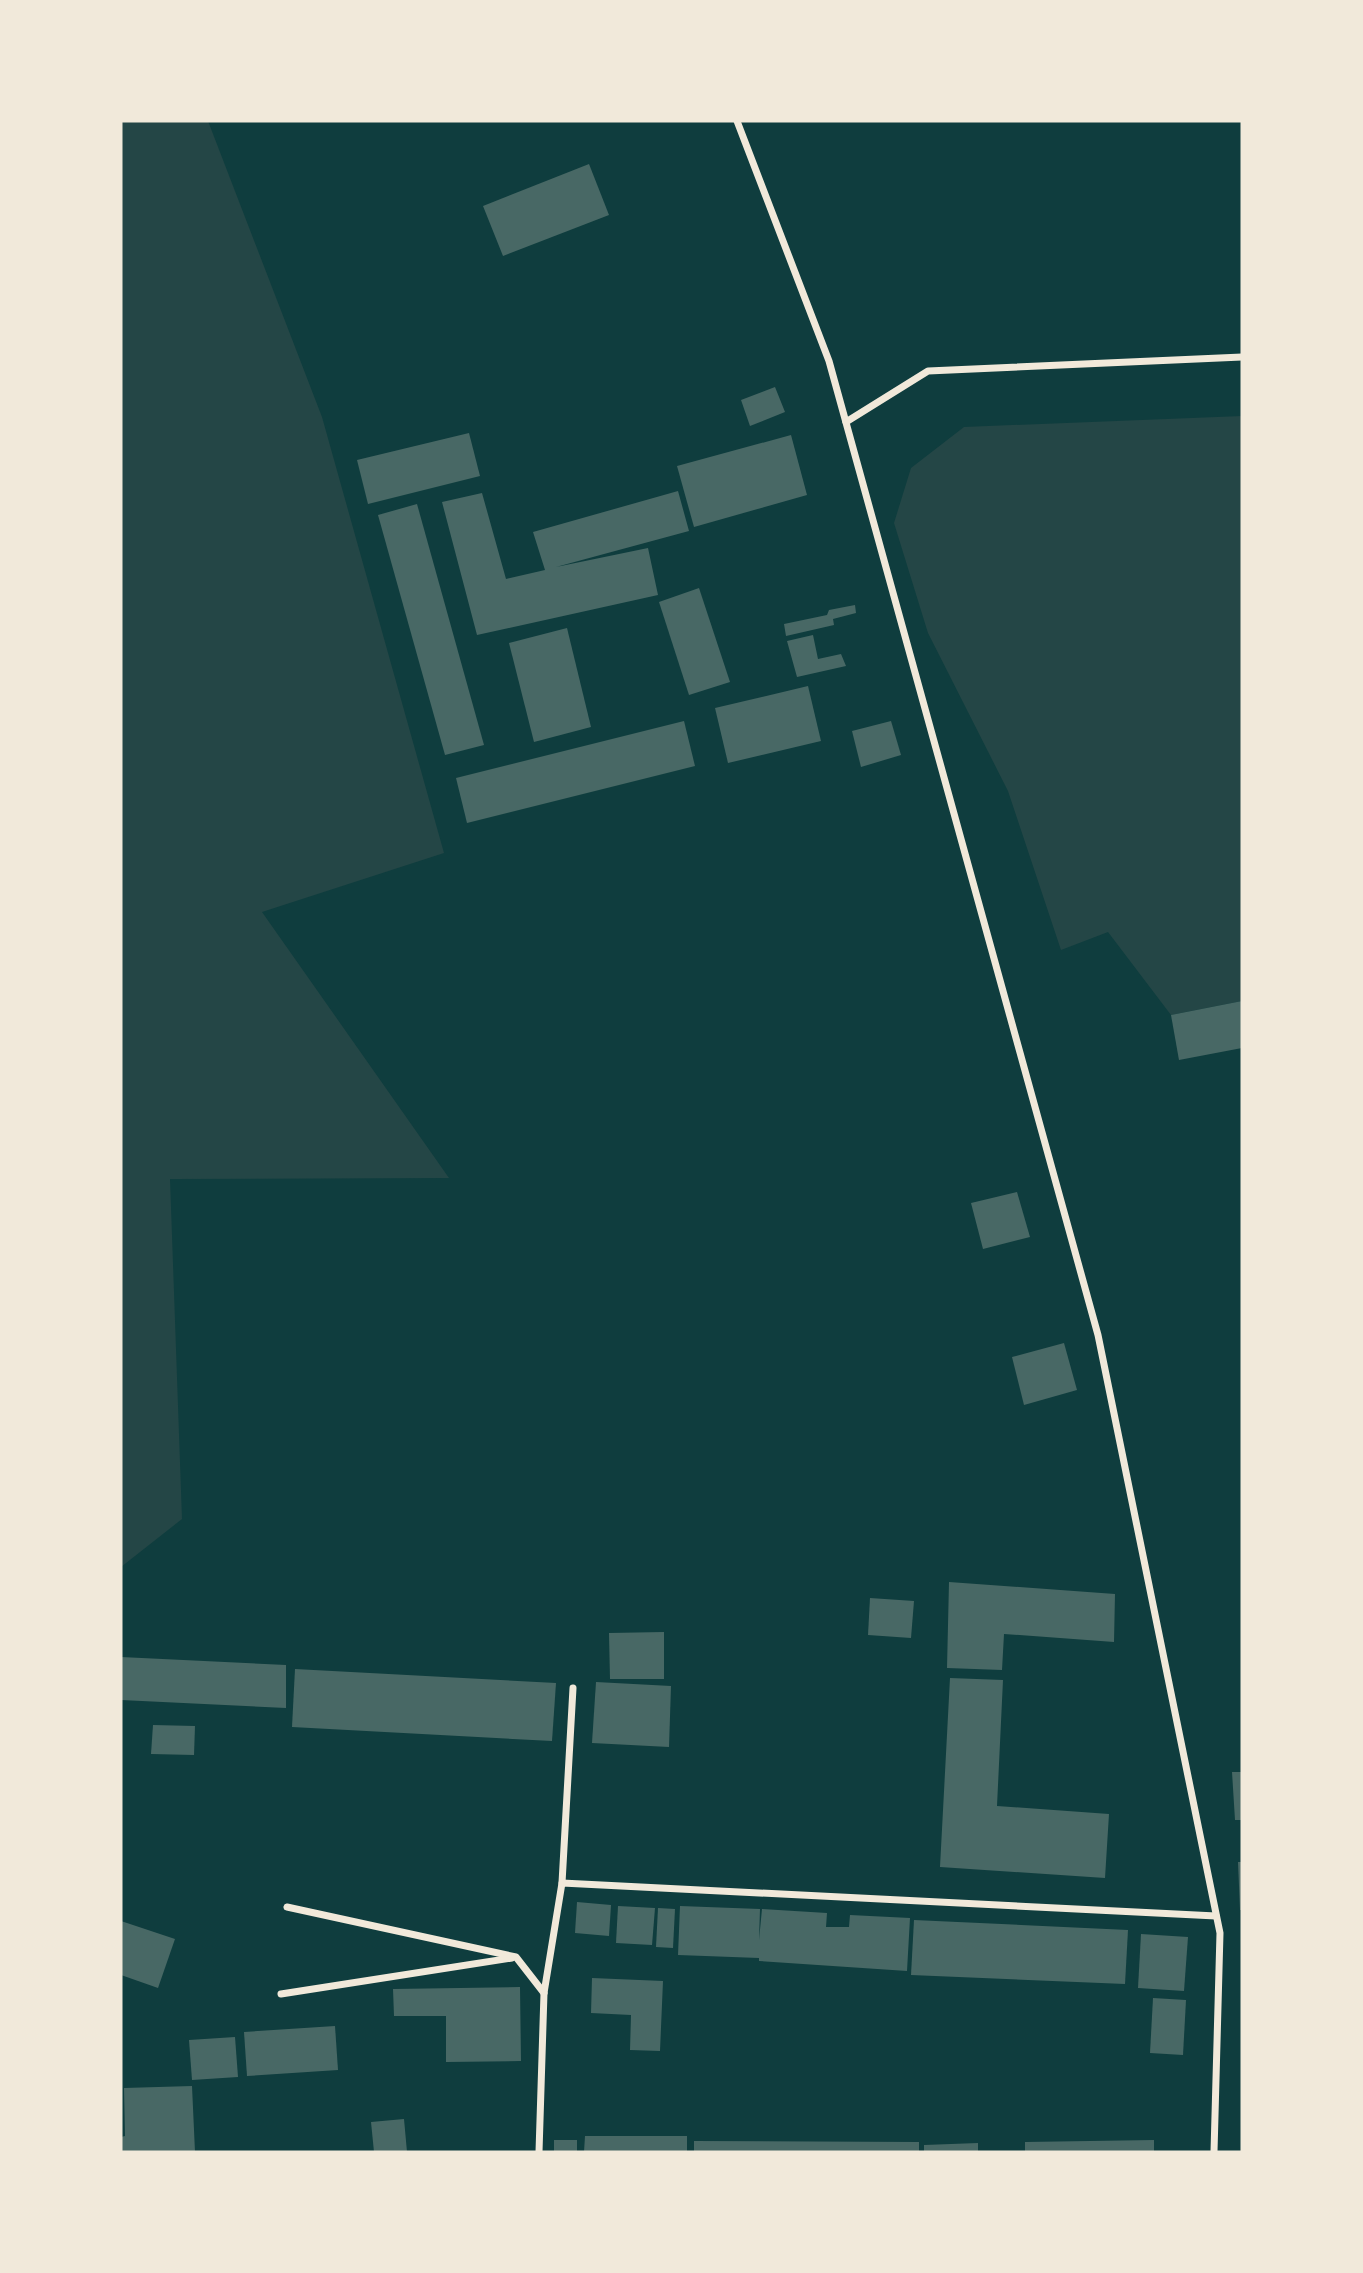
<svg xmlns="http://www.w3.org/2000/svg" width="1363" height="2273" font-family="'Source Serif 4',serif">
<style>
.green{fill:#244646}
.building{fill:#486865}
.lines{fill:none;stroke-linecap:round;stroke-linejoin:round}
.minor{stroke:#f1e9da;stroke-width:7}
</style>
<rect width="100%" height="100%" fill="#0f3d3e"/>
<g class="green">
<polygon points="121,121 208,121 322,417 444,853 262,912 449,1178 170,1179 182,1519 121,1567"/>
<polygon points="1242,416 1242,1001 1171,1015 1108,932 1061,950 1008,791 928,633 894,523 911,468 964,427"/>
</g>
<g class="building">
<polygon points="589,164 609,215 503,256 483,206"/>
<polygon points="775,387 785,412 750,426 741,400"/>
<polygon points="469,433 480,476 368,504 357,460"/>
<polygon points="791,435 807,495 694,527 677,466"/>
<polygon points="678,491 689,531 556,567 648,548 658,595 477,635 442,502 482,493 506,579 545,570 533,532"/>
<polygon points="417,504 484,745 445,755 378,515"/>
<polygon points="699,588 730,682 689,695 659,602"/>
<polygon points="855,605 856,613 833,619 834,625 786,636 784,624 827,615 829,610"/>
<polygon points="567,628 591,727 534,742 509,643"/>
<polygon points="813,635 818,659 841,654 846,666 797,677 787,641"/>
<polygon points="808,686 821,741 728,763 715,708"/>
<polygon points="684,721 695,766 467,823 456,778"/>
<polygon points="891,721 901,755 861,767 852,731"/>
<polygon points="1242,1001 1242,1048 1179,1060 1171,1015"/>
<polygon points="1017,1192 1030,1237 983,1249 971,1203"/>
<polygon points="1064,1343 1077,1390 1024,1405 1012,1357"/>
<polygon points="949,1582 1115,1594 1114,1642 1004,1634 1002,1670 947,1668"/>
<polygon points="870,1598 914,1601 911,1638 868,1635"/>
<polygon points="664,1632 664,1679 610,1679 609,1633"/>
<polygon points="121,1657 286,1665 286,1708 121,1700"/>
<polygon points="295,1669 556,1683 552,1741 292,1727"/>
<polygon points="950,1678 1003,1680 997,1806 1109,1814 1105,1878 940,1867"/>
<polygon points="596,1682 671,1686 669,1747 592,1743"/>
<polygon points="153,1725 195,1726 194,1755 151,1754"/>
<polygon points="1232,1772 1242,1772 1242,1820 1235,1820"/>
<polygon points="1238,1862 1242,1862 1242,1910 1240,1910"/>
<polygon points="577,1902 611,1905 609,1936 575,1933"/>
<polygon points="618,1906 655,1908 652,1945 616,1943"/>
<polygon points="680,1906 760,1909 759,1940 762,1909 827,1913 826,1927 849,1927 850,1915 910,1918 907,1971 759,1961 759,1958 678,1955"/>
<polygon points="658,1908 675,1909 673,1948 656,1947"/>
<polygon points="914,1920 1128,1930 1125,1984 911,1975"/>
<polygon points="121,1921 175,1939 158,1988 121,1975"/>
<polygon points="1141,1934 1188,1937 1184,1991 1138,1988"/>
<polygon points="592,1978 663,1981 660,2051 630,2050 631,2015 591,2013"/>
<polygon points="520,1987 521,2061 446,2062 446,2016 394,2016 393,1989"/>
<polygon points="1153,1998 1186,2000 1183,2055 1150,2053"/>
<polygon points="335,2026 338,2070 247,2076 244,2032"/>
<polygon points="235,2037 238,2077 192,2080 189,2040"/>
<polygon points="192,2086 195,2152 121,2152 121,2137 125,2136 124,2088"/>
<polygon points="404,2119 407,2152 374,2152 371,2122"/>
<polygon points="585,2136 687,2136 687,2152 584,2152"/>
<rect x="554" y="2140" width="23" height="12"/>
<polygon points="1154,2140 1154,2152 1025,2152 1025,2142"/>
<polygon points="694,2141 919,2142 919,2152 694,2152"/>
<polygon points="978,2143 978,2152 924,2152 924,2145"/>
</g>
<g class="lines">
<g class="minor">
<polyline points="737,121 829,361 1098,1335 1220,1933 1214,2152"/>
<polyline points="846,422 928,371 1242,357"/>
<polyline points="562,1883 573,1688"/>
<polyline points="287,1907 516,1957 544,1993"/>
<polyline points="281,1994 512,1958"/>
<polyline points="539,2152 544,1993 562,1883 1216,1916"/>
</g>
</g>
<rect width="1363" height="2273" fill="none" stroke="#f1e9da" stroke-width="245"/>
</svg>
